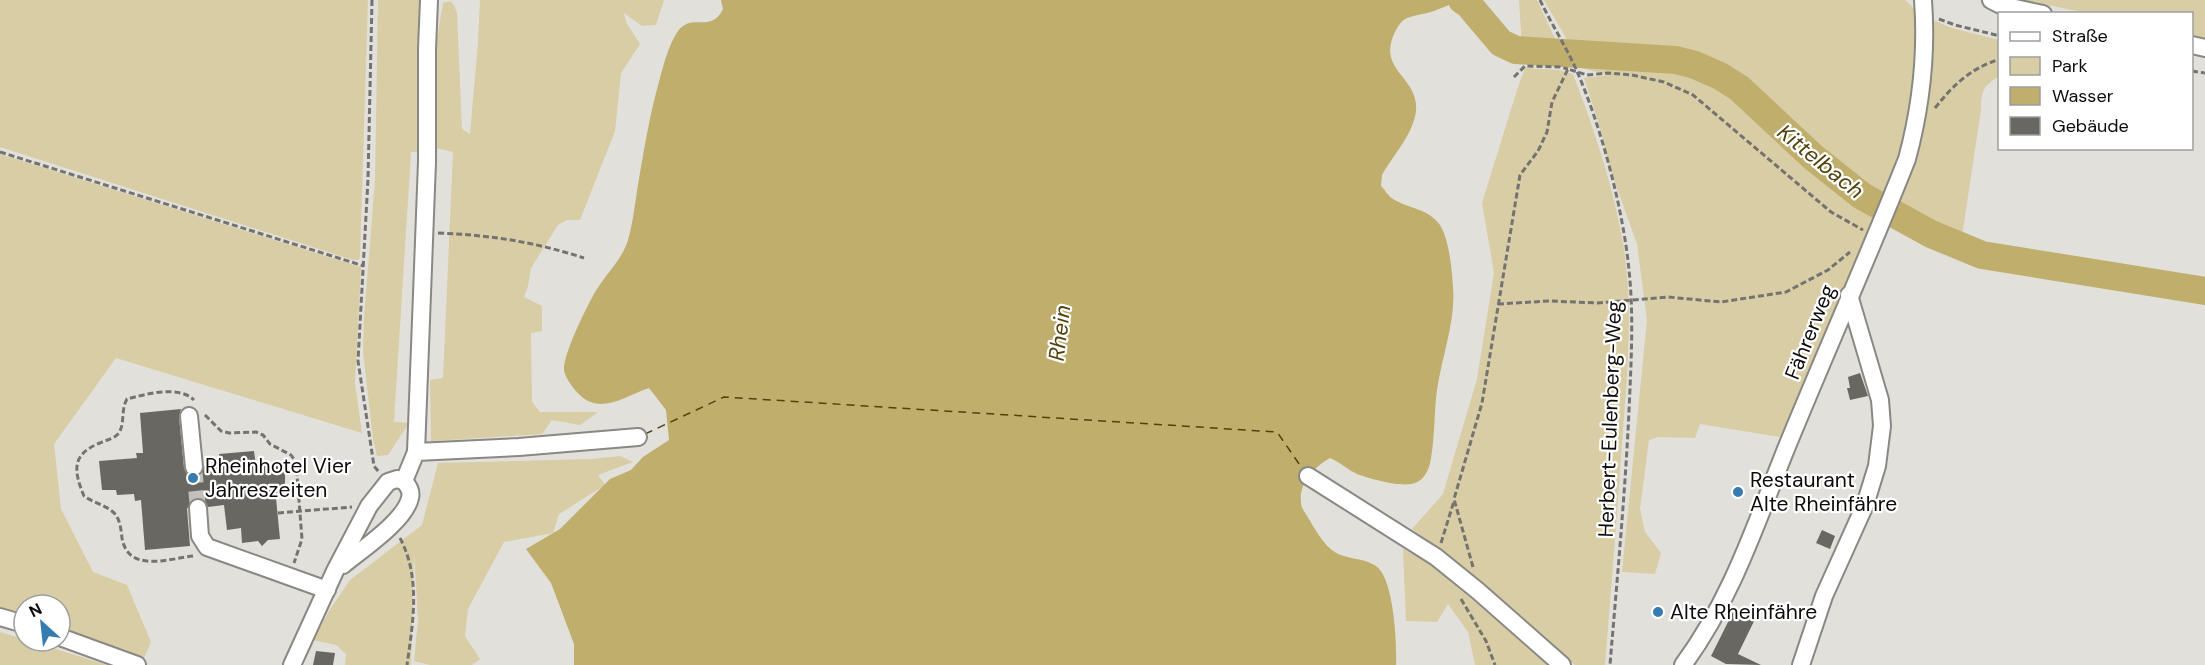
<svg xmlns="http://www.w3.org/2000/svg" width="2205" height="665" font-family="'DM Sans',sans-serif">
<style>
.green{fill:#d8cda5}
.water{fill:#c0ae6c}
.lines{fill:none;stroke-linecap:round;stroke-linejoin:round}
.river{stroke:#c0ae6c;stroke-width:28}
.ferry{stroke:#50430f;stroke-width:1.5;stroke-dasharray:8 6;stroke-linecap:butt}
.building{fill:#686762}
.minor-tunnel{stroke:#c2c0bc;stroke-width:16;stroke-dasharray:16 8;stroke-linecap:butt}
.minor-casing{stroke:#898883;stroke-width:20}
.path{stroke:#757370;stroke-width:3;stroke-dasharray:6 3;stroke-linecap:butt}
.minor{stroke:#fff;stroke-width:16}
.poi-dot{fill:#367cb1;stroke:#fff;stroke-width:2}
.labels{text-anchor:middle;stroke-width:4.5;stroke-linejoin:round;paint-order:stroke}
.street-label{font-size:21px;fill:#0d0c0b;stroke:#fff}
.poi-label{font-size:21px;fill:#0d0c0b;stroke:#fff;text-anchor:start}
.water-label{font-size:22px;font-style:italic;fill:#50430f;stroke:#fff}
</style>
<rect width="100%" height="100%" fill="#e2e0db"/>
<g class="green">
<polygon points="0,0 368,0 360,258 358,260 353,260 0,147"/>
<polygon points="378,0 421,0 421,152 411,152 394,422 409,423 388,455 377,456 373,439 363,352 364,318 375,180"/>
<polygon points="480,0 664,0 656,25 642,26 624,13 626,22 640,44 621,73 615,131 580,220 567,220 558,225 531,268 528,286 524,297 542,306 542,331 531,333 532,402 540,412 598,412 580,425 552,420 542,434 431,441 430,380 443,378 453,152 436,148 436,45 443,3 450,1 454,5 457,13 462,129 470,134 478,42"/>
<polygon points="1519,0 1537,0 1560,49 1522,47"/>
<path d="M 1544,0 L 1905,0 L 1919,13 L 1912,124 L 1883,206 L 1865,195 L 1744,87 C 1730,78 1715,67 1699,61 C 1667,48 1609,51 1573,50 Z"/>
<polygon points="2023,0 2205,0 2205,38 2192,35 2192,14 2087,13"/>
<path d="M 1928,18 L 1952,28 L 1999,40 L 1999,76 C 1983,87 1981,90 1981,110 L 1961,243 L 1930,230 L 1896,208 L 1902,196 L 1899,194 Z"/>
<polygon points="1580,59 1674,64 1693,70 1717,81 1735,92 1874,220 1788,429 1780,437 1700,424 1695,438 1658,437 1649,440 1640,509 1645,532 1661,553 1655,574 1622,572 1647,320 1637,244 1608,163 1602,134 1584,78 1608,75 1582,68"/>
<path d="M 1525,68 L 1559,70 L 1573,74 C 1594,129 1613,185 1623,243 C 1634,309 1627,377 1622,443 C 1617,517 1611,591 1605,665 L 1575,665 L 1445,553 L 1412,529 L 1443,494 L 1477,379 L 1494,273 L 1482,203 L 1517,90 Z"/>
<polygon points="0,154 361,267 355,383 362,433 116,358 54,444 61,509 93,572 127,585 151,642 144,658 60,627 60,605 24,605 24,614 0,608"/>
<polygon points="620,456 633,462 598,475 605,485 559,514 553,533 504,542 468,609 465,636 480,659 472,665 430,665 414,661 418,621 414,551 411,665 345,665 346,654 336,645 313,640 329,611 350,580 422,525 438,463 592,459"/>
<polygon points="1403,549 1429,563 1549,665 1475,665 1468,632 1448,604 1437,622 1406,621"/>
<polygon points="0,632 24,639 24,641 30,641 107,665 0,665"/>
</g>
<path class="water" d="M 721,0 L 1459,0 C 1451,4 1442,8 1434,11 C 1425,14 1415,15 1407,18 C 1401,21 1398,26 1395,32 C 1376,71 1419,76 1416,111 C 1413,135 1393,155 1382,175 L 1381,186 C 1385,190 1388,196 1393,199 C 1409,209 1428,208 1440,225 C 1449,239 1452,270 1453,287 C 1456,320 1442,356 1437,390 C 1434,412 1435,435 1431,458 C 1430,466 1426,477 1419,481 C 1407,490 1371,479 1357,474 C 1348,470 1340,462 1330,458 C 1312,468 1296,486 1302,508 C 1311,521 1320,541 1332,550 C 1344,560 1363,557 1376,566 C 1394,578 1397,644 1396,665 L 574,665 L 574,644 L 551,583 L 526,549 L 560,529 L 610,479 L 631,470 L 643,457 L 669,440 L 666,410 L 649,388 C 622,397 598,418 575,390 C 571,385 565,377 564,370 C 563,355 586,308 594,294 C 604,276 622,260 628,240 C 633,223 635,203 638,185 C 644,149 650,113 660,78 C 664,63 669,44 678,31 C 692,12 711,34 723,9 Z"/>
<g class="lines">
<polyline class="river" points="1462,0 1468,4 1501,43 1516,50 1676,60 1695,65 1720,76 1739,88 1813,157 1862,196 1931,234 1982,255 2205,291"/>
<polyline class="ferry" points="645,434 724,397 1277,432 1304,471"/>
</g>
<g class="building">
<polygon points="1860,373 1868,396 1850,400 1847,388 1850,388 1848,377"/>
<polygon points="181,409 179,417 184,468 189,476 200,476 204,466 219,465 219,454 254,451 256,466 269,463 278,466 283,470 285,475 285,487 276,498 280,539 268,540 262,546 258,541 242,543 241,528 227,530 224,505 208,507 203,499 197,498 192,500 187,509 190,546 145,550 141,500 135,501 134,494 117,495 116,490 102,490 99,461 137,458 136,453 143,453 140,413"/>
<polygon points="1822,530 1835,536 1830,549 1816,543"/>
<polygon points="1747,607 1758,613 1738,654 1761,665 1726,664 1711,656 1733,612 1742,616"/>
<polygon points="316,651 335,653 333,665 313,665"/>
</g>
<g class="lines">
<polyline class="minor-tunnel" points="194,467 198,508"/>
<g class="minor-casing">
<g id="minor">
<polyline points="1991,0 2001,5 2043,14"/>
<polyline points="2192,45 2205,48"/>
<polyline points="189,416 194,467"/>
<polyline points="416,452 427,162 427,49 429,0"/>
<polyline points="1308,476 1436,557 1478,591 1562,665"/>
<polyline points="404,481 416,452 519,447 638,437"/>
<polyline points="198,508 200,536 207,547 327,590"/>
<path d="M 343,565 C 361,550 405,521 410,498 C 412,491 408,486 404,481"/>
<polyline points="0,617 24,624"/>
<polyline points="60,637 137,665"/>
<polyline points="292,665 335,571 369,506 388,482 397,479 404,481"/>
<path d="M 1683,665 C 1732,599 1757,520 1788,444 C 1827,349 1869,255 1907,159 C 1921,107 1927,54 1923,0"/>
<polyline points="1801,665 1824,596 1865,505 1877,466 1882,426 1880,400 1849,295"/>
</g>
</g>
<g class="path">
<polyline points="372,0 368,179 358,361 374,466 379,472"/>
<path d="M 1540,0 C 1551,23 1565,45 1576,69 C 1601,126 1623,208 1629,270 C 1634,317 1631,364 1629,411 C 1625,496 1617,580 1610,665"/>
<polyline points="1939,19 1955,25 2000,36"/>
<polyline points="2192,71 2205,73"/>
<polyline points="1514,77 1525,66 1560,67 1568,69"/>
<path d="M 1935,108 C 1955,83 1970,69 2000,59"/>
<polyline points="0,152 364,266"/>
<path d="M 438,233 C 490,235 535,242 584,258"/>
<polyline points="1498,304 1549,301 1598,303 1668,297 1721,302 1786,292 1828,270 1850,252"/>
<polyline points="205,415 221,431 229,433 256,432 263,435 270,444 291,455 296,462 302,539 294,563"/>
<polyline points="278,513 352,507"/>
<path d="M 400,538 C 421,578 413,622 407,665"/>
<polyline points="1441,543 1454,501"/>
<path d="M 193,556 C 168,559 128,573 122,538 C 121,529 120,518 113,512 C 105,505 92,502 84,496 C 73,470 72,454 100,443 C 106,440 113,439 117,435 C 126,426 120,411 127,399 C 146,394 179,385 194,400"/>
<polyline points="1473,567 1454,499 1482,403 1520,175 1538,151 1547,132 1552,102 1568,69 1587,75 1608,73 1632,75 1664,82 1693,95 1831,212 1863,230"/>
<polyline points="1461,599 1486,641 1495,665"/>
</g>
<use href="#minor" class="minor"/>
</g>
<g class="poi-dot">
<circle cx="193" cy="478" r="6"/>
<circle cx="1738" cy="492" r="6"/>
<circle cx="1658" cy="612" r="6"/>
</g>
<g class="labels">
<g class="street-label">
<text transform="translate(1810 332) rotate(-68)" y="7">Fährerweg</text>
<text transform="translate(1610 419) rotate(-88)" y="7">Herbert-Eulenberg-Weg</text>
</g>
<g class="poi-label">
<text x="205" y="473">Rheinhotel Vier<tspan x="205" dy="24">Jahreszeiten</tspan></text>
<text x="1750" y="487">Restaurant<tspan x="1750" dy="24">Alte Rheinfähre</tspan></text>
<text x="1670" y="619">Alte Rheinfähre</text>
</g>
<g class="water-label">
<text transform="translate(1821 161) rotate(39)" y="8">Kittelbach</text>
<text transform="translate(1059 333) rotate(-83)" y="8">Rhein</text>
</g>
</g>
<rect x="1998" y="12" width="195" height="138" fill="#ffffff" stroke="#9e9e9d" stroke-width="1.5"/>
<rect x="2010" y="32" width="30" height="9" fill="#ffffff" stroke="#9e9e9d" stroke-width="1.5"/>
<text x="2052" y="42" font-size="18" fill="#0d0c0b">Straße</text>
<rect x="2010" y="57" width="30" height="18" fill="#d8cda5" stroke="#9e9e9d" stroke-width="1.5"/>
<text x="2052" y="72" font-size="18" fill="#0d0c0b">Park</text>
<rect x="2010" y="87" width="30" height="18" fill="#c0ae6c" stroke="#9e9e9d" stroke-width="1.5"/>
<text x="2052" y="102" font-size="18" fill="#0d0c0b">Wasser</text>
<rect x="2010" y="117" width="30" height="18" fill="#686762" stroke="#9e9e9d" stroke-width="1.5"/>
<text x="2052" y="132" font-size="18" fill="#0d0c0b">Gebäude</text>
<g transform="translate(42 623) rotate(333)"><circle r="28" fill="#ffffff" stroke="#9e9e9d" stroke-width="1.5"/>
<path d="M0-4.5L10 22L0 15L-10 22Z" fill="#367cb1"/>
<text y="-9" font-size="16" font-weight="bold" text-anchor="middle" fill="#0d0c0b">N</text>
</g>
</svg>
